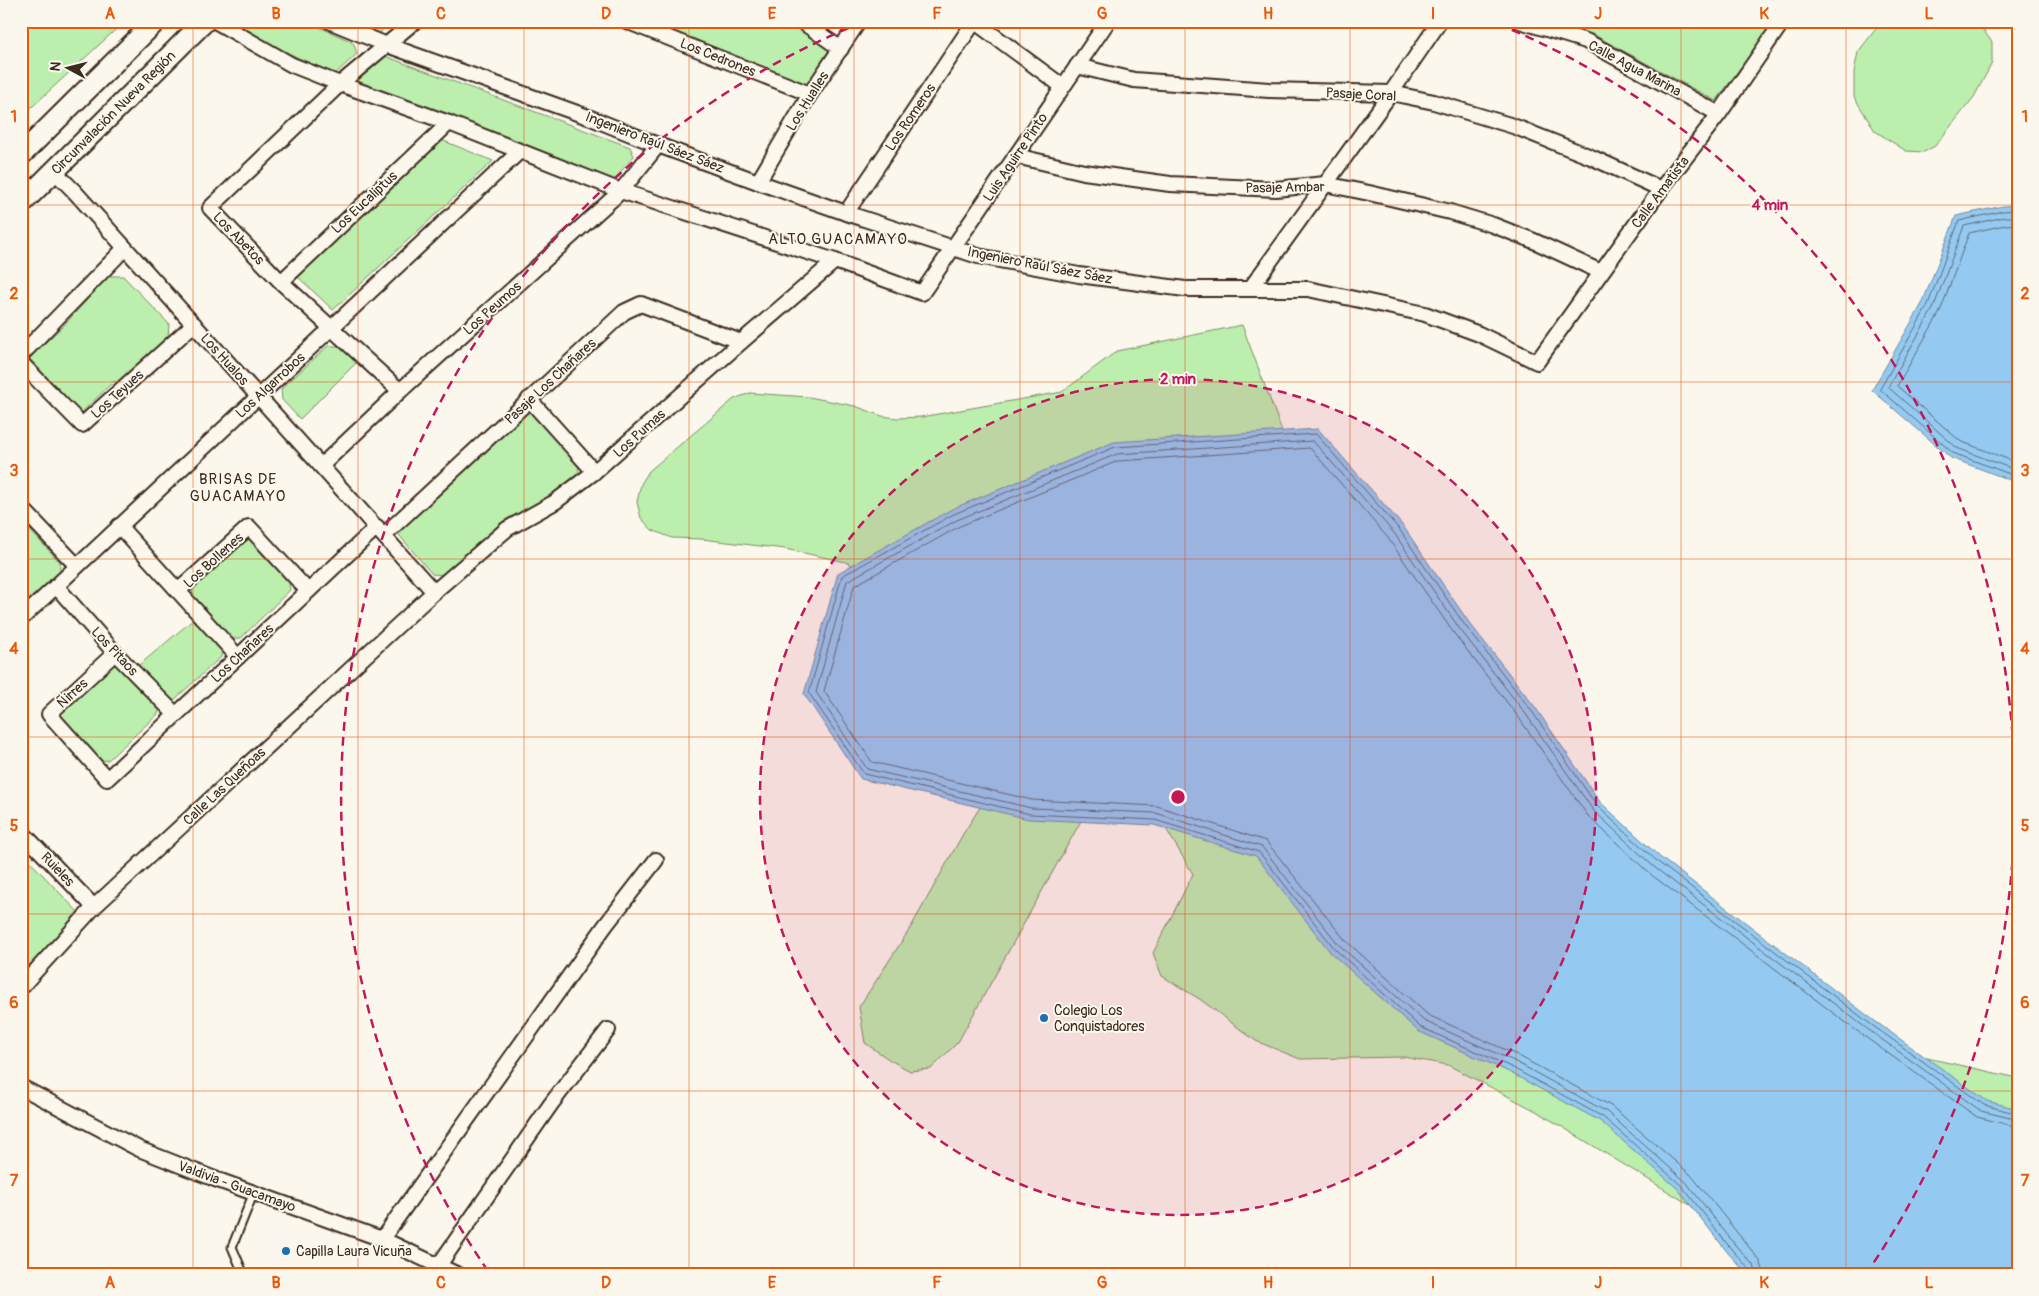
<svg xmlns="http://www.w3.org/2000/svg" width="2039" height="1296" font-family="Pangolin,sans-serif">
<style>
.green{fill:#bceeae;stroke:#7c8c66}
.water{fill:#94caf2;stroke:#708a9d}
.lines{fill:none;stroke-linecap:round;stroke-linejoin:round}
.shore{stroke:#5f6a73;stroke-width:1}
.service-casing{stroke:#3b2a1e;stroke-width:11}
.minor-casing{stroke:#3b2a1e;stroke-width:18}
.secondary-casing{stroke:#3b2a1e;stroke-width:24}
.service{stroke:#fbf7ec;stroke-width:7}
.minor{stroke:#fbf7ec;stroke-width:14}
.secondary{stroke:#fbf7ec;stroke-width:20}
.grid{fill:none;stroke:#e8590c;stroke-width:1;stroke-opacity:0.55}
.ring{fill:none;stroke:#c2185b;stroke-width:2.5;stroke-dasharray:9 6}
.poi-dot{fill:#1f6fb2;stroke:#fbf7ec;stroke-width:2}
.labels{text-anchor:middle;stroke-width:4;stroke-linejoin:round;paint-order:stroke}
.street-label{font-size:14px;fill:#3b2a1e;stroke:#fbf7ec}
.poi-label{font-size:14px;fill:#3b2a1e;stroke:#fbf7ec;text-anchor:start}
.neighbourhood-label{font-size:15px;letter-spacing:1px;fill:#3b2a1e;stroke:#fbf7ec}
.centre{fill:#c2185b;stroke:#fbf7ec;stroke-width:2.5}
.ring-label{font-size:15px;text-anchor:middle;font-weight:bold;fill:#c2185b;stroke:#fbf7ec;stroke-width:4;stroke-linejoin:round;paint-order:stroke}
.neatline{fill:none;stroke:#e8590c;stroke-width:2}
.grid-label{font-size:16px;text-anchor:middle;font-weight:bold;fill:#e8590c}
</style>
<rect width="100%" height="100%" fill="#fbf7ec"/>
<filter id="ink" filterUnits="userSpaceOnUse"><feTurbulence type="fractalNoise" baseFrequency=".02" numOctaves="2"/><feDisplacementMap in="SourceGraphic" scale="10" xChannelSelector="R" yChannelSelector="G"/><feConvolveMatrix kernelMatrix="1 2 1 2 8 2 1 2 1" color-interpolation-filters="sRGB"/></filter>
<g filter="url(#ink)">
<g class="green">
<polygon points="21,21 125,21 21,117"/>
<polygon points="230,21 306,21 348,40 354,44 357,54 335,74 272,46"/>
<polygon points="346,21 391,21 377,36"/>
<polygon points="636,21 793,21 829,50 806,86"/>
<polygon points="1547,21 1775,21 1716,101 1596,36"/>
<polygon points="1882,21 1973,21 1980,26 1992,42 1992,63 1974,97 1935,146 1924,152 1906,151 1875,131 1854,97 1854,72 1858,52"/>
<polygon points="382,55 630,147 634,156 614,180 361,83 355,77"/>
<polygon points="439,139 493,161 333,310 297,276"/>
<polygon points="109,276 123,276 169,324 168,338 117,383 114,381 81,413 29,358 63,326"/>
<polygon points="1242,325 1290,452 1551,882 1781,1001 1927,1058 2018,1078 2018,1275 1747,1275 1695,1208 1536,1111 1448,1065 1403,1057 1300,1059 1256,1041 1201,1000 1162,976 1153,953 1193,874 1168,832 1149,809 1106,776 958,1042 931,1069 910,1071 890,1060 865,1043 859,1007 911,927 963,834 1007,765 885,583 846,562 785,549 702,539 672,538 652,530 641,518 637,502 641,484 649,471 734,399 750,393 809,397 855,406 882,416 897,418 921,417 1062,392 1117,351"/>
<polygon points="328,346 340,346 358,361 300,419 282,400 281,389"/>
<polygon points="525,411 532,411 579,468 578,474 556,495 503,521 443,575 432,574 399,535 401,527"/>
<polygon points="21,521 60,562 60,575 21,612"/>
<polygon points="251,539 289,583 290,590 241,638 230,639 193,600 192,587 242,541"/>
<polygon points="194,619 222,649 221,657 174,700 166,699 137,667"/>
<polygon points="115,665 159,710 158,714 108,760 99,761 59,717 62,708 109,666"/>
<polygon points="21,852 78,912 21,974"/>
</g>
<g class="water">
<polygon points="2018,205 2018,483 1951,458 1872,390 1922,304 1956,216 2003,206"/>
<polygon points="1318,429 1403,526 1468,621 1535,707 1600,802 1661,858 1872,1019 1987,1101 2018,1109 2018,1275 1748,1275 1728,1253 1678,1189 1600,1121 1509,1072 1418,1031 1331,953 1256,856 1154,825 1029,819 861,779 804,694 838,573 952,509 1114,442"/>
</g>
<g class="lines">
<g class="shore">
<polyline points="2018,210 2003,211 1959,221 1927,307 1880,389 1953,453 2018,477"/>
<polyline points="2018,217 2004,217 1964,226 1933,309 1888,387 1957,448 2018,471"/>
<polyline points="2018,224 2005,225 1969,233 1940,312 1897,386 1960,441 2018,463"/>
<polyline points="1751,1275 1750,1270 1732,1250 1682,1186 1603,1117 1511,1067 1420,1027 1335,949 1259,852 1155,820 1030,814 864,774 809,693 842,576 954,514 1115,447 1316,434 1399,529 1464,624 1531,710 1597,806 1658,862 1869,1023 1984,1105 2018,1114"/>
<polyline points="1757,1275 1754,1266 1736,1246 1686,1182 1607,1112 1514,1061 1424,1021 1339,945 1262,847 1156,813 1031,808 867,769 816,692 847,581 957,520 1117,454 1313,441 1394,533 1459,628 1525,713 1593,810 1654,867 1866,1028 1981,1111 2018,1120"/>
<polyline points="1765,1275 1760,1261 1691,1175 1611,1106 1517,1055 1428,1015 1345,940 1266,841 1157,806 1032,800 872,762 824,691 854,586 960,526 1118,461 1310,448 1388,538 1453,632 1519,718 1588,816 1649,873 1861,1034 1977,1117 2018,1127"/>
</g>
<g class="service-casing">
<polyline id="service" points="244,1275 232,1247 254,1192"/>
</g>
<g class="minor-casing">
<g id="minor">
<polyline points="215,21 292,65 340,84 449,123 621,191 835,261 922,293 1108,21"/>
<polyline points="329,21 387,45 591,118 658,145 758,182 846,213 978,256 1079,275 1185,289 1308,289 1425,314 1479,334 1537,362 1661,189 1719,114 1783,21"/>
<polyline points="626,21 810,94"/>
<polyline points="801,21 841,49"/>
<polyline points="974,21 1062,86"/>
<polyline points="1520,21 1586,41 1719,114"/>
<polyline points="1077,66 1134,80 1269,90 1391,93 1434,102 1513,126 1591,157 1661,189"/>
<polyline points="1016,156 1084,172 1170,184 1276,189 1325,184 1369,193 1450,212 1493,225 1534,241 1601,272"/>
<polyline points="55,172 74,191 434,592"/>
<polyline points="758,182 810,94 859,21"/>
<polyline points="846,213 974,22"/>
<polyline points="281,282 449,123"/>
<polyline points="1250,289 1391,93 1440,21"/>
<polyline points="21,355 125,248"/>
<polyline points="21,363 82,425 194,324"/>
<polyline points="400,391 281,282 210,208 340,84 415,21"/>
<polyline points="529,399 590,467 593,473"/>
<polyline points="322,465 400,391 621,191 658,145"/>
<polyline points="21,507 77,566"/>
<polyline points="119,526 238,657"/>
<polyline points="384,535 624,312 641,304 741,342"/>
<polyline points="56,586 115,653 176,715"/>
<polyline points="178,591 249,527 308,591"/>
<polyline points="21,619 520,151"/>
<polyline points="115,653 49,714 107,779 377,527"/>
<polyline points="21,831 94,907"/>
<polyline points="21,987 94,907 434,592 507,529 555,502 593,473 741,342 835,261"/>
<polyline points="21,1087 139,1149 215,1179 382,1239 458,1275"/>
<polyline points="382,1239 605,926 656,860"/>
<polyline points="439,1265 551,1104 608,1030"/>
</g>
</g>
<g class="secondary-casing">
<g id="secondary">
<polyline points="21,155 156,21"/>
<path id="s1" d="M 21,204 L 205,21"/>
</g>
</g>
<use href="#service" class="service"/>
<use href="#minor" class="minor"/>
<use href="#secondary" class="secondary"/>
</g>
</g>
<path class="grid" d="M 193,21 L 193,1275M 358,21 L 358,1275M 524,21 L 524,1275M 689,21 L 689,1275M 854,21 L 854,1275M 1020,21 L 1020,1275M 1185,21 L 1185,1275M 1350,21 L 1350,1275M 1516,21 L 1516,1275M 1681,21 L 1681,1275M 1846,21 L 1846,1275M 21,205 L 2018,205M 21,382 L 2018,382M 21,559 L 2018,559M 21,737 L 2018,737M 21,914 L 2018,914M 21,1091 L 2018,1091"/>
<circle cx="1178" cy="797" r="418" fill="#c2185b" fill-opacity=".12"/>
<g class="ring">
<circle cx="1178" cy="797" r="418"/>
<path d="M488 1271A837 837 0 0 1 858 24M1498 24A837 837 0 0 1 1868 1271"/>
</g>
<g class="poi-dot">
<circle cx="1044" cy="1018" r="5"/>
<circle cx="286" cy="1251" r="5"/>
</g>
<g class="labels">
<g class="street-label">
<text transform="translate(718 57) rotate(22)" y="5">Los Cedrones</text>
<text transform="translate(1635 68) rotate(28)" y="5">Calle Agua Marina</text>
<text transform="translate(1361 94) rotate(3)" y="5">Pasaje Coral</text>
<text transform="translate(807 101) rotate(-58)" y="5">Los Hualles</text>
<text dy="5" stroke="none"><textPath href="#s1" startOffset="130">Circunvalación Nueva Región</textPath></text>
<text transform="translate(910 117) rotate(-56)" y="5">Los Romeros</text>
<text transform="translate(655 142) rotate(21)" y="5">Ingeniero Raúl Sáez Sáez</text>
<text transform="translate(1015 157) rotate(-56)" y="5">Luis Aguirre Pinto</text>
<text transform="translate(1285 187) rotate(-1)" y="5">Pasaje Ambar</text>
<text transform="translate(1660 192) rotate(-53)" y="5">Calle Amatista</text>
<text transform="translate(364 202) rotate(-43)" y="5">Los Eucaliptus</text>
<text transform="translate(239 238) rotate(46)" y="5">Los Abetos</text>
<text transform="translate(1040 265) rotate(11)" y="5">Ingeniero Raúl Sáez Sáez</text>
<text transform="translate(492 308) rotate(-42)" y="5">Los Peumos</text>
<text transform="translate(225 359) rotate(48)" y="5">Los Hualos</text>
<text transform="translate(550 381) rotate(-43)" y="5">Pasaje Los Chañares</text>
<text transform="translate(270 385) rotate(-43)" y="5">Los Algarrobos</text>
<text transform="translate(117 394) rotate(-42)" y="5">Los Teyues</text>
<text transform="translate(639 433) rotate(-42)" y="5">Los Pumas</text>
<text transform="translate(213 560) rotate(-42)" y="5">Los Bollenes</text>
<text transform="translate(115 651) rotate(47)" y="5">Los Pitaos</text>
<text transform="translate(242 653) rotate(-43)" y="5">Los Chañares</text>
<text transform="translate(72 693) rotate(-43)" y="5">Ñirres</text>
<text transform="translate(224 786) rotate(-43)" y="5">Calle Las Queñoas</text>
<text transform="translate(58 869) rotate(46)" y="5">Ruieles</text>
<text transform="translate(237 1186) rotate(20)" y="5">Valdivia - Guacamayo</text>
</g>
<g class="poi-label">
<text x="1054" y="1015">Colegio Los<tspan x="1054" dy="16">Conquistadores</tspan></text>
<text x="296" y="1256">Capilla Laura Vicuña</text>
</g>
<g class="neighbourhood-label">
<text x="838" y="244">ALTO GUACAMAYO</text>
<text x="238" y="484">BRISAS DE<tspan x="238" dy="17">GUACAMAYO</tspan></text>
</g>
</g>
<circle cx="1178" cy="797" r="8" class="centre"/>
<g class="ring-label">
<text x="1770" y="210">4 min</text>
<text x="1178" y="384">2 min</text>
</g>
<rect width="2039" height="1296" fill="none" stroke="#fbf7ec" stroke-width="55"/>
<g transform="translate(68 68) rotate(277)" stroke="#fbf7ec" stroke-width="4" paint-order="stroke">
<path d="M0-4L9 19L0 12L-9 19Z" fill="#3b2a1e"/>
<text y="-8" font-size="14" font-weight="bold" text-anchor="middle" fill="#3b2a1e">N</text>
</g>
<rect x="28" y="28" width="1984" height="1240" class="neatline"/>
<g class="grid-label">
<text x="110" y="19">A</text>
<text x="276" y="19">B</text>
<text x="441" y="19">C</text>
<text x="606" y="19">D</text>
<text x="772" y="19">E</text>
<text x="937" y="19">F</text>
<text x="1102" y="19">G</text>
<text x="1268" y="19">H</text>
<text x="1433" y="19">I</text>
<text x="1598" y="19">J</text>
<text x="1764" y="19">K</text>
<text x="1929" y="19">L</text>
<text x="14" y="122">1</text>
<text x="2025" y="122">1</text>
<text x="14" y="299">2</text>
<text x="2025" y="299">2</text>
<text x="14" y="476">3</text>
<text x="2025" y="476">3</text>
<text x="14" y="654">4</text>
<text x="2025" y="654">4</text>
<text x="14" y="831">5</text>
<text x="2025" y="831">5</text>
<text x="14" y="1008">6</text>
<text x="2025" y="1008">6</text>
<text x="14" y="1186">7</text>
<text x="2025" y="1186">7</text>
<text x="110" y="1288">A</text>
<text x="276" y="1288">B</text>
<text x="441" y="1288">C</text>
<text x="606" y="1288">D</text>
<text x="772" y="1288">E</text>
<text x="937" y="1288">F</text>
<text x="1102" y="1288">G</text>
<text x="1268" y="1288">H</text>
<text x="1433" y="1288">I</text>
<text x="1598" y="1288">J</text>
<text x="1764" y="1288">K</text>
<text x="1929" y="1288">L</text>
</g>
</svg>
